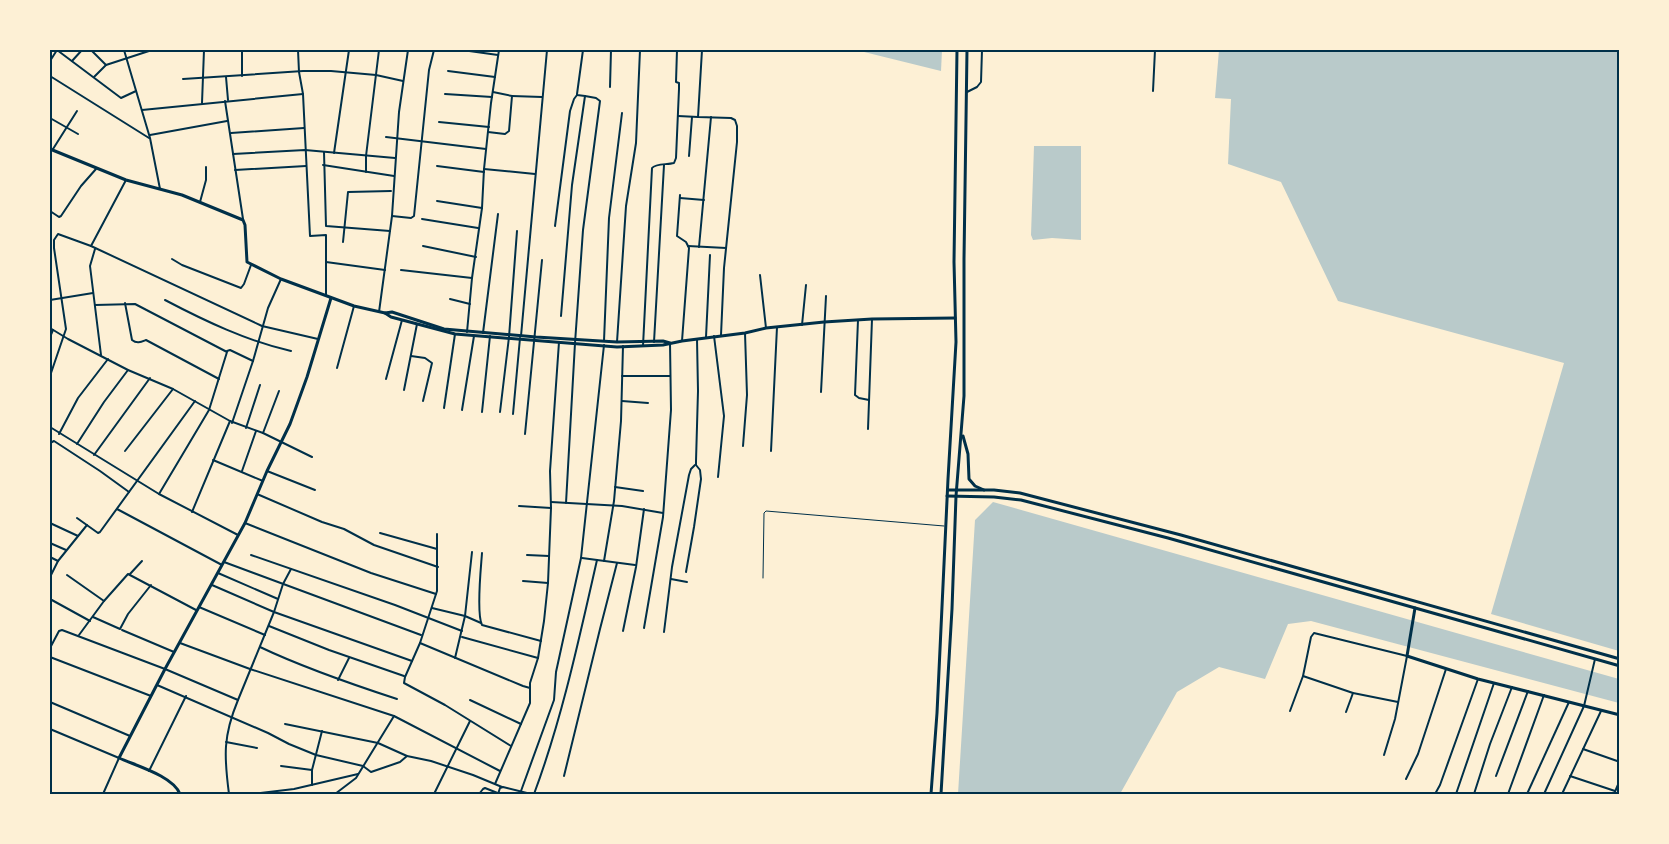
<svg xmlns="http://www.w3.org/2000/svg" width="1669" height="844" font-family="'IBM Plex Serif',serif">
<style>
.green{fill:#b9caca}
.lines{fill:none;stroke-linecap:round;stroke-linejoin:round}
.service{stroke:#003049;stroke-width:1}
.minor{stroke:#003049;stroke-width:2}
.tertiary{stroke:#003049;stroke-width:3}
.secondary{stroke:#003049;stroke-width:3}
.primary{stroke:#003049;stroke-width:3}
.neatline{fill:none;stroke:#003049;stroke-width:2}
</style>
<rect width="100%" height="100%" fill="#fdf0d5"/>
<g class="green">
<polygon points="856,50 942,50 941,71"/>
<polygon points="1219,50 1619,50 1619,651 1491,614 1564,363 1338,301 1281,182 1228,164 1231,99 1215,98"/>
<polygon points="1034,146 1081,146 1081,240 1052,238 1033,240 1031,235"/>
<polygon points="993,502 1619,679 1619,703 1311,621 1288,624 1265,679 1219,667 1177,692 1120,794 958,794 975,520"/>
</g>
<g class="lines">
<polyline class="service" points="763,578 764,513 766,511 944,526"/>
<g class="minor">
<polyline points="91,50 106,65"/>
<polyline points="124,50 150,138 160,189"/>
<polyline points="242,50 242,76"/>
<polyline points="298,50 299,72 303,94 310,236 326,235 326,295"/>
<polyline points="462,50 498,55"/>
<polyline points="702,50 698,117 731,118 735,120 737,126 737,142 724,268 721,335"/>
<polyline points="50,61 57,50 121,98 136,91"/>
<polyline points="72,61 82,50"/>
<polyline points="448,71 495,77"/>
<polyline points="50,76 149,138"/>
<polyline points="94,77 106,65 152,50"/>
<polyline points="226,77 228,100"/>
<polyline points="183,79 303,71 331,71 376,75 403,81"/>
<polyline points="610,87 611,50"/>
<polyline points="1153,91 1155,50"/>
<polyline points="967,92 977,87 981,82 982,50"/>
<polyline points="445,94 492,97"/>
<polyline points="512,96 542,97"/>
<polyline points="225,101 243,219"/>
<polyline points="202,103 204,50"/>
<polyline points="142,110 303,94"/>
<polyline points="678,116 698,117"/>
<polyline points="50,118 78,134"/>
<polyline points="439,122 489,127"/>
<polyline points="488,132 505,134 509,131 512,96 493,92"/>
<polyline points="231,133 304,128"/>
<polyline points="150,135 227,121"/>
<polyline points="386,137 486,149"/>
<polyline points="53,149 77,111"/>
<polyline points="324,152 326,226 390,231"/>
<polyline points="334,153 349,50"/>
<polyline points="233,154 305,150 395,158"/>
<polyline points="689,156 692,117"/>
<polyline points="323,165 394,176"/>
<polyline points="437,166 484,172"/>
<polyline points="484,169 535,174"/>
<polyline points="235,170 306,166"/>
<polyline points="366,172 366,156 379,50"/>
<polyline points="680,195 677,236 686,242 689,248 682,341"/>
<polyline points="680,198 704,200"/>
<polyline points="437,201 482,208"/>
<polyline points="200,202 206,180 206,167"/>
<polyline points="50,211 59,217 61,216 81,186 96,169"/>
<polyline points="392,216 411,218 414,216 429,70 434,50"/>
<polyline points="422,219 478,228"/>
<polyline points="555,226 570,111 574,99 577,95"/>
<polyline points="343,242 348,192 391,191"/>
<polyline points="91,246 126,180"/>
<polyline points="423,246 476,257"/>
<polyline points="688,246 726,248"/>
<polyline points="699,247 711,117"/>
<polyline points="95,249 90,266 101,355"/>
<polyline points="172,259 182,265 241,288 244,284 251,265"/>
<polyline points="326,262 385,270"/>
<polyline points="401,270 472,278"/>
<polyline points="760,275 766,328"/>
<polyline points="450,299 470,304"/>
<polyline points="50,300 93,293"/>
<path d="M 165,300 C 205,321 247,341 291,351"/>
<path d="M 125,303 L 132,340 C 137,344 141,342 146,340 L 219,379"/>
<polyline points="95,305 135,304 227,352 209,410 159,494"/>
<polyline points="379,312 392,216 399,112 408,50"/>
<polyline points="561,316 572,185 585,96 577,95 577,94 583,50"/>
<polyline points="858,320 855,395 859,398 869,400"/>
<polyline points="802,325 806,285"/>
<polyline points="50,328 68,339 128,370 173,389 230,421 263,433 312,457"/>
<polyline points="467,332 472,278 482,208 484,169 491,103 499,50"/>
<polyline points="483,333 498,214"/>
<polyline points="521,336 547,50"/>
<polyline points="714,336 724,416 718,477"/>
<polyline points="50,337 53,330"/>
<polyline points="706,337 710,255"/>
<polyline points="604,341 609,218 622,113"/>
<polyline points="617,342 626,206 636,143 640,50"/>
<polyline points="654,342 664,165"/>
<path d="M 643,346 L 652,168 C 656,163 667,165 674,163 L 676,158 L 679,89 L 679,83 L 676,82 L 677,50"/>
<polyline points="227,351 230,350 253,361"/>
<polyline points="411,356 425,358 432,363 423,401"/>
<polyline points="337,368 354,306"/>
<polyline points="50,376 66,329 54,248 54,240 58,234 91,246 262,326 318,339"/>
<polyline points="622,376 670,376"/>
<polyline points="386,379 402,320"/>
<polyline points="404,390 417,324"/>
<polyline points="821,392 826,296"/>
<polyline points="622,401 648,403"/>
<polyline points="444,408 455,334"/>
<polyline points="462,410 474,336"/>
<polyline points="482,412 490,336"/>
<polyline points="500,412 509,337 517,231"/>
<polyline points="513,414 520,338"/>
<polyline points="232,423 253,361 268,308 281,279"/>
<polyline points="50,427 159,494 238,535"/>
<polyline points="246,428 260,385"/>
<polyline points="868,429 872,319"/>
<polyline points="263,433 279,391"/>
<polyline points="59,434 78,398 108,359"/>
<polyline points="525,434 542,260"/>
<polyline points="50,443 54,441 100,471 129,492"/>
<polyline points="77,444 104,402 128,370"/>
<polyline points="743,446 747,395 745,333"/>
<polyline points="125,451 173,389"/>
<polyline points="771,451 777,327"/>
<polyline points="94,455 150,378"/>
<polyline points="213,460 263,481"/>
<polyline points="242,471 256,431"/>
<polyline points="267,471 315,490"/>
<polyline points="615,487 643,491"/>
<polyline points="257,494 322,522 344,529 374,545 438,567"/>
<polyline points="551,502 622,506 663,513"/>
<polyline points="566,503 575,343 583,230 600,101 596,98 585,96"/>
<polyline points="519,506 551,508"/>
<polyline points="117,509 222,565"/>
<polyline points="192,512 230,421"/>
<polyline points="77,518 98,533 100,532 195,401"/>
<polyline points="50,523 78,536"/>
<polyline points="245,523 371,573 436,594"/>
<polyline points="380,533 437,549"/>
<polyline points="437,534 437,591 420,643 405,677 404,683 445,705 511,746"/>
<polyline points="50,543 66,550"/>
<path d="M 482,553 C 481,568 476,613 482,625 L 541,641"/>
<polyline points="251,555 395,605 462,631"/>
<polyline points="527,555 549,556"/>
<polyline points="50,557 58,561"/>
<polyline points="582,558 635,565"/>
<polyline points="604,561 614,501 621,421 623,346"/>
<polyline points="224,562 421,635"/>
<polyline points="686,572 694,527 701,479 700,470 696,465 696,461 698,391 697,339"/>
<polyline points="218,573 278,599"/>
<polyline points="130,574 142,561"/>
<polyline points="67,575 104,601"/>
<polyline points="50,577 58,561 87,525"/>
<polyline points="671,579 687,582"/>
<polyline points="523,581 548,583"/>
<polyline points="212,585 274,612 412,661"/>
<polyline points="50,599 90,621"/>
<polyline points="199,607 265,635"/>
<polyline points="432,608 465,616 481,623"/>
<polyline points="93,617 120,629 128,614 151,585"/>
<polyline points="269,626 329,650 404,676"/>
<polyline points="644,628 663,517 671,410 670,343"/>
<polyline points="122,630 174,652"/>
<polyline points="623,631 636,567 644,509"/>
<polyline points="664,632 672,567 689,475 691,469 695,465"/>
<polyline points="79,635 104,601 128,574 196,610"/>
<polyline points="462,637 538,658"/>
<polyline points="180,643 250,669 394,716 356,778 335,794"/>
<polyline points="420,643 523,686 530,688"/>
<path d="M 260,647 C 304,668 351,684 397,699"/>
<polyline points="50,648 59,631 62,630 165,669 238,700 274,612 283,584 291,569"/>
<polyline points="50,657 151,696"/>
<polyline points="455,658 465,616 472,552"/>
<polyline points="1303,676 1353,693 1398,702"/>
<polyline points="338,680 349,658"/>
<polyline points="157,685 268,733 289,744 316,755 363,766 371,772 400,762 407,756"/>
<polyline points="470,700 521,724"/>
<polyline points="50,702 130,736"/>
<polyline points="1290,711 1303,676 1311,637 1314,633 1407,656 1395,719 1384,755"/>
<polyline points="1346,712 1353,693"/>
<polyline points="394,716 500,771"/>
<polyline points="285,724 378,743 407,756 431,761 473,775 502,787"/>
<polyline points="50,729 119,758 103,794"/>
<polyline points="226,742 257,748"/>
<polyline points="1583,749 1620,762"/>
<polyline points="281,766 312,770 322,731"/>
<polyline points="149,771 186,696"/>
<polyline points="564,776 600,629 617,563"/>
<polyline points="1496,776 1528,691"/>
<polyline points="1570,776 1615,791"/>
<polyline points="1406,779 1418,754 1446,669"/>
<polyline points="495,784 530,703 530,683 538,658 544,621 548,583 551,508 550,471 559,342"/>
<polyline points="312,785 312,770"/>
<polyline points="521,791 554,700 556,672 581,558 604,345"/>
<path d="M 229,794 C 224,756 223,736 238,700"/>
<polyline points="251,794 294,789 358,774"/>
<polyline points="434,794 470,721"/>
<polyline points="479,794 483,789 485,788 500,794"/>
<polyline points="498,794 500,788 503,787 531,794"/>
<path d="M 534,794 C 562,719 579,639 597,560"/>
<polyline points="1435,794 1440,785 1478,679"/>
<polyline points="1456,794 1494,683"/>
<polyline points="1474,794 1490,744 1512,687"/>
<polyline points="1508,794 1544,695"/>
<polyline points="1527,794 1569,702"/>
<polyline points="1544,794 1584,706 1595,659"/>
<polyline points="1562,794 1601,711"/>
<polyline points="1614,794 1620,780"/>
</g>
<g class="tertiary">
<polyline points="50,149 126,180 182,195 243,220 245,225 247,262 281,279 354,306 385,313 391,317 455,334 617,347 663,345 682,341 745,333 766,328 824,322 872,319 955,318"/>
<polyline points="385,313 392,312 444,329 536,337 617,342 663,341 670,343"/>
<polyline points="1415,608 1407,656 1478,679 1620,715"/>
<path d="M 180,794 C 173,776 137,766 119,758 L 165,669 L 245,523 L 267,471 L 290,424 L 307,377 L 331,298"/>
</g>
<g class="secondary">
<polyline points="948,490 994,490 1020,493 1181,535 1620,659"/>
<polyline points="947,496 994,497 1021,500 1168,538 1620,666"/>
</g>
<g class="primary">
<polyline points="963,436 968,454 969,479 975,486 984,490"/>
<polyline points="931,794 937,713 948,479 956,342 954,262 957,50"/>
<polyline points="941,794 952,609 956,496 964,396 964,259 967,50"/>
</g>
</g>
<rect width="1669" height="844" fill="none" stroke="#fdf0d5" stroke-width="102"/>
<rect x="51" y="51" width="1567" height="742" class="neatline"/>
</svg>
